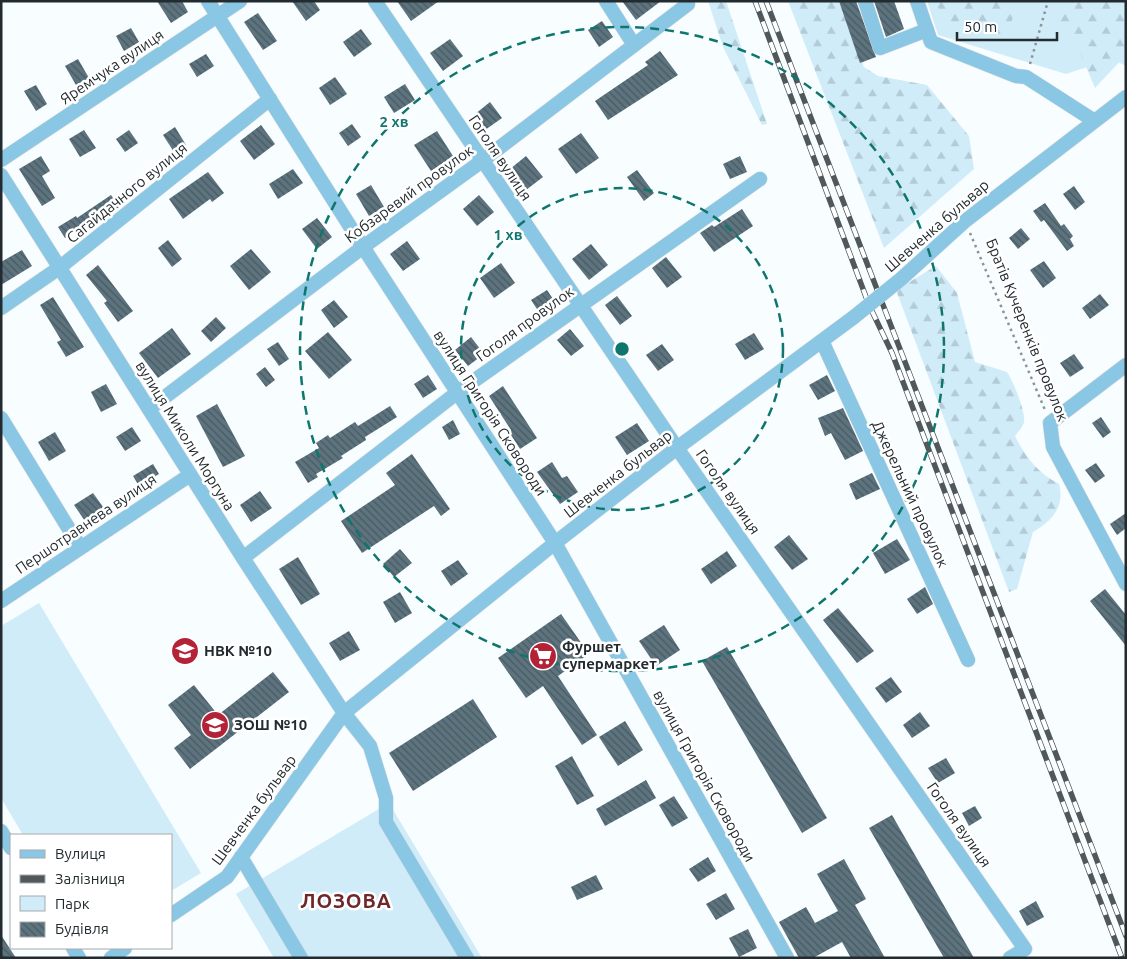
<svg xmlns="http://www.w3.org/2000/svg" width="1127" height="959" font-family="Ubuntu,sans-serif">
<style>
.green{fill:#d1ecf9}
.forest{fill:url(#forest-firs)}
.building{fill:url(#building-back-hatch)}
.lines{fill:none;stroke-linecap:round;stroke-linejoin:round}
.minor-casing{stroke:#d1d7da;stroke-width:15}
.path{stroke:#8c9396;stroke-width:2.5;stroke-dasharray:2.5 4;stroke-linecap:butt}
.minor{stroke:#8ac7e4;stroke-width:14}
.rail-casing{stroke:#50585c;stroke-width:5.5}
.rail{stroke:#fff;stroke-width:4;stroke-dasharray:11;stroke-linecap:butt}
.minor-bridge-casing{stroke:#d1d7da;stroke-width:15;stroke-linecap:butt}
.minor-bridge{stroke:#8ac7e4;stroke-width:14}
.ring{fill:none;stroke:#0f766e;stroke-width:2.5;stroke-dasharray:9 6}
.labels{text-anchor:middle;stroke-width:5;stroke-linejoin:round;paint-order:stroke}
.street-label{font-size:15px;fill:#222b2f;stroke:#fff}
.poi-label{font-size:15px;font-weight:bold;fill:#222b2f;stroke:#fff;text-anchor:start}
.district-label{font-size:20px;font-weight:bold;letter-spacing:1px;fill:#6e282c;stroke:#fff}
.centre{fill:#0f766e;stroke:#fff;stroke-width:2.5}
.ring-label{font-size:15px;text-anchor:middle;font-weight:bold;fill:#0f766e;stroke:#fff;stroke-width:5;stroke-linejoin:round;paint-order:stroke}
</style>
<defs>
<pattern id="forest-firs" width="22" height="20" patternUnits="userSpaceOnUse" patternTransform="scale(1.25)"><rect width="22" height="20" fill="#d1ecf9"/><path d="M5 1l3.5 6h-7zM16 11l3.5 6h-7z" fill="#b3cbd6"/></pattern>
<pattern id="building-back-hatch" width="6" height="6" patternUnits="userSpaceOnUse" patternTransform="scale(1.25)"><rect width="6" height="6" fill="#5d737e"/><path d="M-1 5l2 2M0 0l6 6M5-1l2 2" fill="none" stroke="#485a62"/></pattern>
</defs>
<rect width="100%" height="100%" fill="#f8fdff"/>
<g class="green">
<polygon points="927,1 1126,1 1126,66 1112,59 1066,74 938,35"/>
<polygon points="39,603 201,873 171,891 171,835 23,835 1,798 1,626"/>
<polygon points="389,803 482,958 274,958 236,894"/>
</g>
<g class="forest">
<polygon points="708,1 726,1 767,124 762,125 723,47"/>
<polygon points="788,1 840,1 864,67 878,76 927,85 969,136 974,169 884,248"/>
<polygon points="936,1 1018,1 1005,43 944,25"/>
<polygon points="1060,1 1126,1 1126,55 1095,88 1078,48 1054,25"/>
<path d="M 936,266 L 957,293 L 975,362 L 1007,372 C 1013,381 1026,412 1024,422 C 1023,427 1018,432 1015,436 C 1026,458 1038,473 1059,484 C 1065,507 1052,521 1033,532 L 1017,589 L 1009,592 L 896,290 Z"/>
</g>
<g class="building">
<polygon points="157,1 182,1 188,12 171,23"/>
<polygon points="292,1 314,1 320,10 306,21"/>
<polygon points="397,1 439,1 411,21"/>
<polygon points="622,1 661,1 636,20"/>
<polygon points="839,1 856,1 876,57 860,63"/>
<polygon points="874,1 894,1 904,29 886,37"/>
<polygon points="258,13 277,41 263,50 244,22"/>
<polygon points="602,21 613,37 599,47 588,30"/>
<polygon points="131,28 139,42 124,51 116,36"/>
<polygon points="361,29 372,44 354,57 343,42"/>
<polygon points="450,39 463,56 443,71 430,53"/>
<polygon points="660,51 678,75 608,120 595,101 648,65 645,62"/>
<polygon points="206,54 214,66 197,77 189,64"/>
<polygon points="78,59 89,78 76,85 65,66"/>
<polygon points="335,77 347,94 330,105 319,88"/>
<polygon points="405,84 415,100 394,113 384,97"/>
<polygon points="36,85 47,104 36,111 24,91"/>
<polygon points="490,102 502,118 485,130 474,115"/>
<polygon points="352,124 361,137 348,146 339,133"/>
<polygon points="261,125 275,144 254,160 240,141"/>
<polygon points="175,127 186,145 174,152 163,135"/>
<polygon points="84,130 96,148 80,157 69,139"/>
<polygon points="129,130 138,143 125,152 116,139"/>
<polygon points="437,131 453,156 431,171 414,145"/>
<polygon points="581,133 599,158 576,174 558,149"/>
<polygon points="41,156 50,171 42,176 55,198 42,206 19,169"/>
<polygon points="526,156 543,177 526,190 510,169"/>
<polygon points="740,156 747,172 730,179 723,164"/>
<polygon points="293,169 303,183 278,199 269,184"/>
<polygon points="637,170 654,193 644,201 627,177"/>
<polygon points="208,172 224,193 212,202 210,199 183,219 169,199"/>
<polygon points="371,185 384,207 369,216 356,194"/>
<polygon points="1074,186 1085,202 1075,210 1063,194"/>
<polygon points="111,195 119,207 92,225 91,223 65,238 58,227 76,216 77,218"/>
<polygon points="479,195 494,212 477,226 463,209"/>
<polygon points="1045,203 1061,226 1064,224 1073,236 1070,239 1074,246 1067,251 1044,220 1041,222 1033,211"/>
<polygon points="742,209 753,226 714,252 700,233 712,225 714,227"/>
<polygon points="317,218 332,237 317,249 302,229"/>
<polygon points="1021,228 1030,239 1018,249 1009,238"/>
<polygon points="168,240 182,259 172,267 158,248"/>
<polygon points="407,241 420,259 403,271 390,254"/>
<polygon points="591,244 608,265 589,280 572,259"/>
<polygon points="251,249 271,272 249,290 230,266"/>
<polygon points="22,250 32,266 1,285 1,262"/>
<polygon points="666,257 682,277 667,288 652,268"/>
<polygon points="1044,261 1056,278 1043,288 1030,270"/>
<polygon points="501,263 515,283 494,298 480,278"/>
<polygon points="98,265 133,311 118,322 104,303 107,301 86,275"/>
<polygon points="547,290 557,305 541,315 531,300"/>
<polygon points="1100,294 1109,305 1090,319 1082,308"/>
<polygon points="617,296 632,316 620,325 605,305"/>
<polygon points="53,297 84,347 66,357 57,342 61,340 40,305"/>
<polygon points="334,300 348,317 334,328 321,310"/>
<polygon points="216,317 226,328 211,342 201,331"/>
<polygon points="172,328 191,354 158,378 139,353"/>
<polygon points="570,329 584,346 571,356 557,340"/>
<polygon points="328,332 352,360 329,379 305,351"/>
<polygon points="754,333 764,349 745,360 735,344"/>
<polygon points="471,337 484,354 468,366 455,350"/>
<polygon points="278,342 289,359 279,366 267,349"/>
<polygon points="662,344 674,360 658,371 646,355"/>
<polygon points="1074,354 1084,368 1070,377 1060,363"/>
<polygon points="265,367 275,380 266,387 256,374"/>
<polygon points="428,375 437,389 423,398 414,384"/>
<polygon points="827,375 835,391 818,400 809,385"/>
<polygon points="106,384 117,404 101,412 91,392"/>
<polygon points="503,386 537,438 520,449 509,432 511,430 489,396"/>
<polygon points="217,404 245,456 223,467 196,416"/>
<polygon points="390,406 397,417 365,437 366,440 341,456 343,458 316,474 318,477 308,483 295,462 319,448 316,443 328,435 330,438 355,422 358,426"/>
<polygon points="843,408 863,451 845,460 831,433 825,436 818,418"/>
<polygon points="1101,417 1111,432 1103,438 1092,423"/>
<polygon points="453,420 460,434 449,440 442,427"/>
<polygon points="637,423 649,441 627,455 615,437"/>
<polygon points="132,427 141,441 125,451 116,437"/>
<polygon points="55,432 66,451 49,461 38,442"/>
<polygon points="412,454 450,509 441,516 434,506 362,553 341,521 395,485 386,473"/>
<polygon points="552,462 562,478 567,476 578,492 560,504 537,472"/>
<polygon points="1096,463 1105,476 1095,483 1085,470"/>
<polygon points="153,464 159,474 139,486 133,476"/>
<polygon points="872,473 880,489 856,500 849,484"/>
<polygon points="260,491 272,508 251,522 240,505"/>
<polygon points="93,493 106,511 87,524 74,505"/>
<polygon points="1126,513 1126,528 1117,535 1110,524"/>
<polygon points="789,535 808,559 792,570 774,547"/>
<polygon points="897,539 910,560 885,574 873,553"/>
<polygon points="400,549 412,563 394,577 383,564"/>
<polygon points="727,551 737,566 711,584 701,569"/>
<polygon points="298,557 320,594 301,605 279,569"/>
<polygon points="458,560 468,574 451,586 441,571"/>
<polygon points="925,587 933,604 917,614 907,599"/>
<polygon points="1105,589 1126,615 1126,646 1090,601"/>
<polygon points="400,592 412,613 395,623 383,602"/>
<polygon points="838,608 874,651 857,663 823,620"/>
<polygon points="561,614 589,654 558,676 597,735 582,745 543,686 526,698 498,658"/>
<polygon points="664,625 680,650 656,666 639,641"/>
<polygon points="349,631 360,650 340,661 329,643"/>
<polygon points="727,647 827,818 802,833 702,661"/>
<polygon points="273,672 289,692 190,769 174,748 191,735 168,705 194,685 218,715"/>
<polygon points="891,677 902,692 886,703 875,688"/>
<polygon points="473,699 497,737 413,791 389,753"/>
<polygon points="920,712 930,726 912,738 903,725"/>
<polygon points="625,721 643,750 618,766 599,737"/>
<polygon points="572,756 594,796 577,805 555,766"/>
<polygon points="946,758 955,773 938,783 928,768"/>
<polygon points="646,780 656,798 605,826 596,809"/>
<polygon points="674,796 688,818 672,827 659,805"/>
<polygon points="975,806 982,818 969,826 962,813"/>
<polygon points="892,815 974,958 944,958 869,828"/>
<polygon points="708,857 716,871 698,882 689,869"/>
<polygon points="844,859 866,899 855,905 885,958 851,958 842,942 813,958 799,958 779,922 806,907 815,923 838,911 817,874"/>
<polygon points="596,875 603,889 577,900 571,887"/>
<polygon points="726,893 735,909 716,920 706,904"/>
<polygon points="1036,901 1044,917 1027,926 1019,911"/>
<polygon points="748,929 757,948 739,957 729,938"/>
<polygon points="1,935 16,958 1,958"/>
</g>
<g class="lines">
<g class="minor-casing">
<g id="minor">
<polyline points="208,1 363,247 555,543 787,958"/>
<polyline points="375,1 677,448 1025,949 1010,958"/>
<polyline points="606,1 634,45"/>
<polyline points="865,1 880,48 927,30"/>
<polyline points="917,1 931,42 1016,76 1026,77 1093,120"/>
<polyline points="1,160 240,1"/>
<polyline points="1,175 243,558 344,713 370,746 386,798 386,822 467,958"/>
<polyline points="901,279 965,221 1126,97"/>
<polyline points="1,308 59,268 270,99"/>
<polyline points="822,341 968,660"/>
<polyline points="1126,365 1050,423 1053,447 1126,584"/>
<polyline points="149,409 363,247 482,161 688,4"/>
<polyline points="1,418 80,547"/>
<polyline points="243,558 458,392 760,179"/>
<polyline points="1,601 190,475"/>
<polyline points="1,831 11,848"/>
<polyline points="241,857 301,958"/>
<polyline points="171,915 227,877 344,713 555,543 677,448 854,317"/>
<polyline points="73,948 79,958"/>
<polyline points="111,958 125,948"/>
</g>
</g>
<g class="path">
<polyline points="1030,64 1048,1"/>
<polyline points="970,233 1045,410"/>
</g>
<use href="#minor" class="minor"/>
<g class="rail-casing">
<g id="rail">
<polyline points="755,1 869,305 892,353 1122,958"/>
<polyline points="766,1 1126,936"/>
</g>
</g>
<use href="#rail" class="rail"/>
<g class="minor-bridge-casing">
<polyline id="minor-bridge" points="854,317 901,279"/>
</g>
<use href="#minor-bridge" class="minor-bridge"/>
</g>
<g class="ring">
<circle cx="622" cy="349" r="161"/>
<circle cx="622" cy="349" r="322"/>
</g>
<defs>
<g id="school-disc" transform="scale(1.4375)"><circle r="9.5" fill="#b42238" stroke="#fff"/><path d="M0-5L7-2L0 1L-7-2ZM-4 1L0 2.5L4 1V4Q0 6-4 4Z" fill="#fff"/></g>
<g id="supermarket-disc" transform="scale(1.4375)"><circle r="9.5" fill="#b42238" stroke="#fff"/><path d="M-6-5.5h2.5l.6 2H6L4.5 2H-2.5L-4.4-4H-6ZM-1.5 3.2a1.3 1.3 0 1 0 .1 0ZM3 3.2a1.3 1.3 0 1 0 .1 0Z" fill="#fff"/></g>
</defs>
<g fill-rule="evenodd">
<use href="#school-disc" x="185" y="651"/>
<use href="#supermarket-disc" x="543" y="656"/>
<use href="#school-disc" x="215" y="725"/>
</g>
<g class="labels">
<g class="street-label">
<text transform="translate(112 67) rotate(-34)" y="5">Яремчука вулиця</text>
<text transform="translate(500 158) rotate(56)" y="5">Гоголя вулиця</text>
<text transform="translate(127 193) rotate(-39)" y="5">Сагайдачного вулиця</text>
<text transform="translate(409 194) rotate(-36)" y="5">Кобзаревий провулок</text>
<text transform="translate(937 226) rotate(-41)" y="5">Шевченка бульвар</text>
<text transform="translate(525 324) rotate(-36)" y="5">Гоголя провулок</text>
<text transform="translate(1027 330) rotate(68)" y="5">Братів Кучеренків провулок</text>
<text transform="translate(490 413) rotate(57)" y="5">вулиця Григорія Сковороди</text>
<text transform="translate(185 436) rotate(58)" y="5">вулиця Миколи Моргуна</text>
<text transform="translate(618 474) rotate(-38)" y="5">Шевченка бульвар</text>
<text transform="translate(728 492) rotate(55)" y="5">Гоголя вулиця</text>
<text transform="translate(910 494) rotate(65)" y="5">Джерельний провулок</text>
<text transform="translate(86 524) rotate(-34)" y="5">Першотравнева вулиця</text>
<text transform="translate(704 776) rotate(61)" y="5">вулиця Григорія Сковороди</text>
<text transform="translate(254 810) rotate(-54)" y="5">Шевченка бульвар</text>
<text transform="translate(959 825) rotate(55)" y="5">Гоголя вулиця</text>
</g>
<g class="poi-label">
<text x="562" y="652">Фуршет<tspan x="562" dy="17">супермаркет</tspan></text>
<text x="204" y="656">НВК №10</text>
<text x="234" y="730">ЗОШ №10</text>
</g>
<g class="district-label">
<text x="346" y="908">ЛОЗОВА</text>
</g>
</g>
<circle cx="622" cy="349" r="8" class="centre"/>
<g class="ring-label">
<text x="394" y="127">2 хв</text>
<text x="508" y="240">1 хв</text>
</g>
<rect width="1127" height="959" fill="none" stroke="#222b2f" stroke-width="5"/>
<rect x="10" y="834" width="162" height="115" fill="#ffffff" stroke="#a7aaac"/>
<rect x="20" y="850" width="25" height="8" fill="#8ac7e4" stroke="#a7aaac"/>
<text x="55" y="859" font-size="15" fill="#222b2f">Вулиця</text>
<rect x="20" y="875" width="25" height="8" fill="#50585c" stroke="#a7aaac"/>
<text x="55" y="884" font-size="15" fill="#222b2f">Залізниця</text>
<rect x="20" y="896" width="25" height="15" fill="#d1ecf9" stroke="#a7aaac"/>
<text x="55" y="909" font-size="15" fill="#222b2f">Парк</text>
<rect x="20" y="922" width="25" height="15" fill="url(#building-back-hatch)" stroke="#a7aaac"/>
<text x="55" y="934" font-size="15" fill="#222b2f">Будівля</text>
<path d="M957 32v8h100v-8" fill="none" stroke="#222b2f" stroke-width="2.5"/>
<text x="964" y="32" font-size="15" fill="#222b2f" stroke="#ffffff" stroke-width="4" paint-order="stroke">50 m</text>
</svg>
